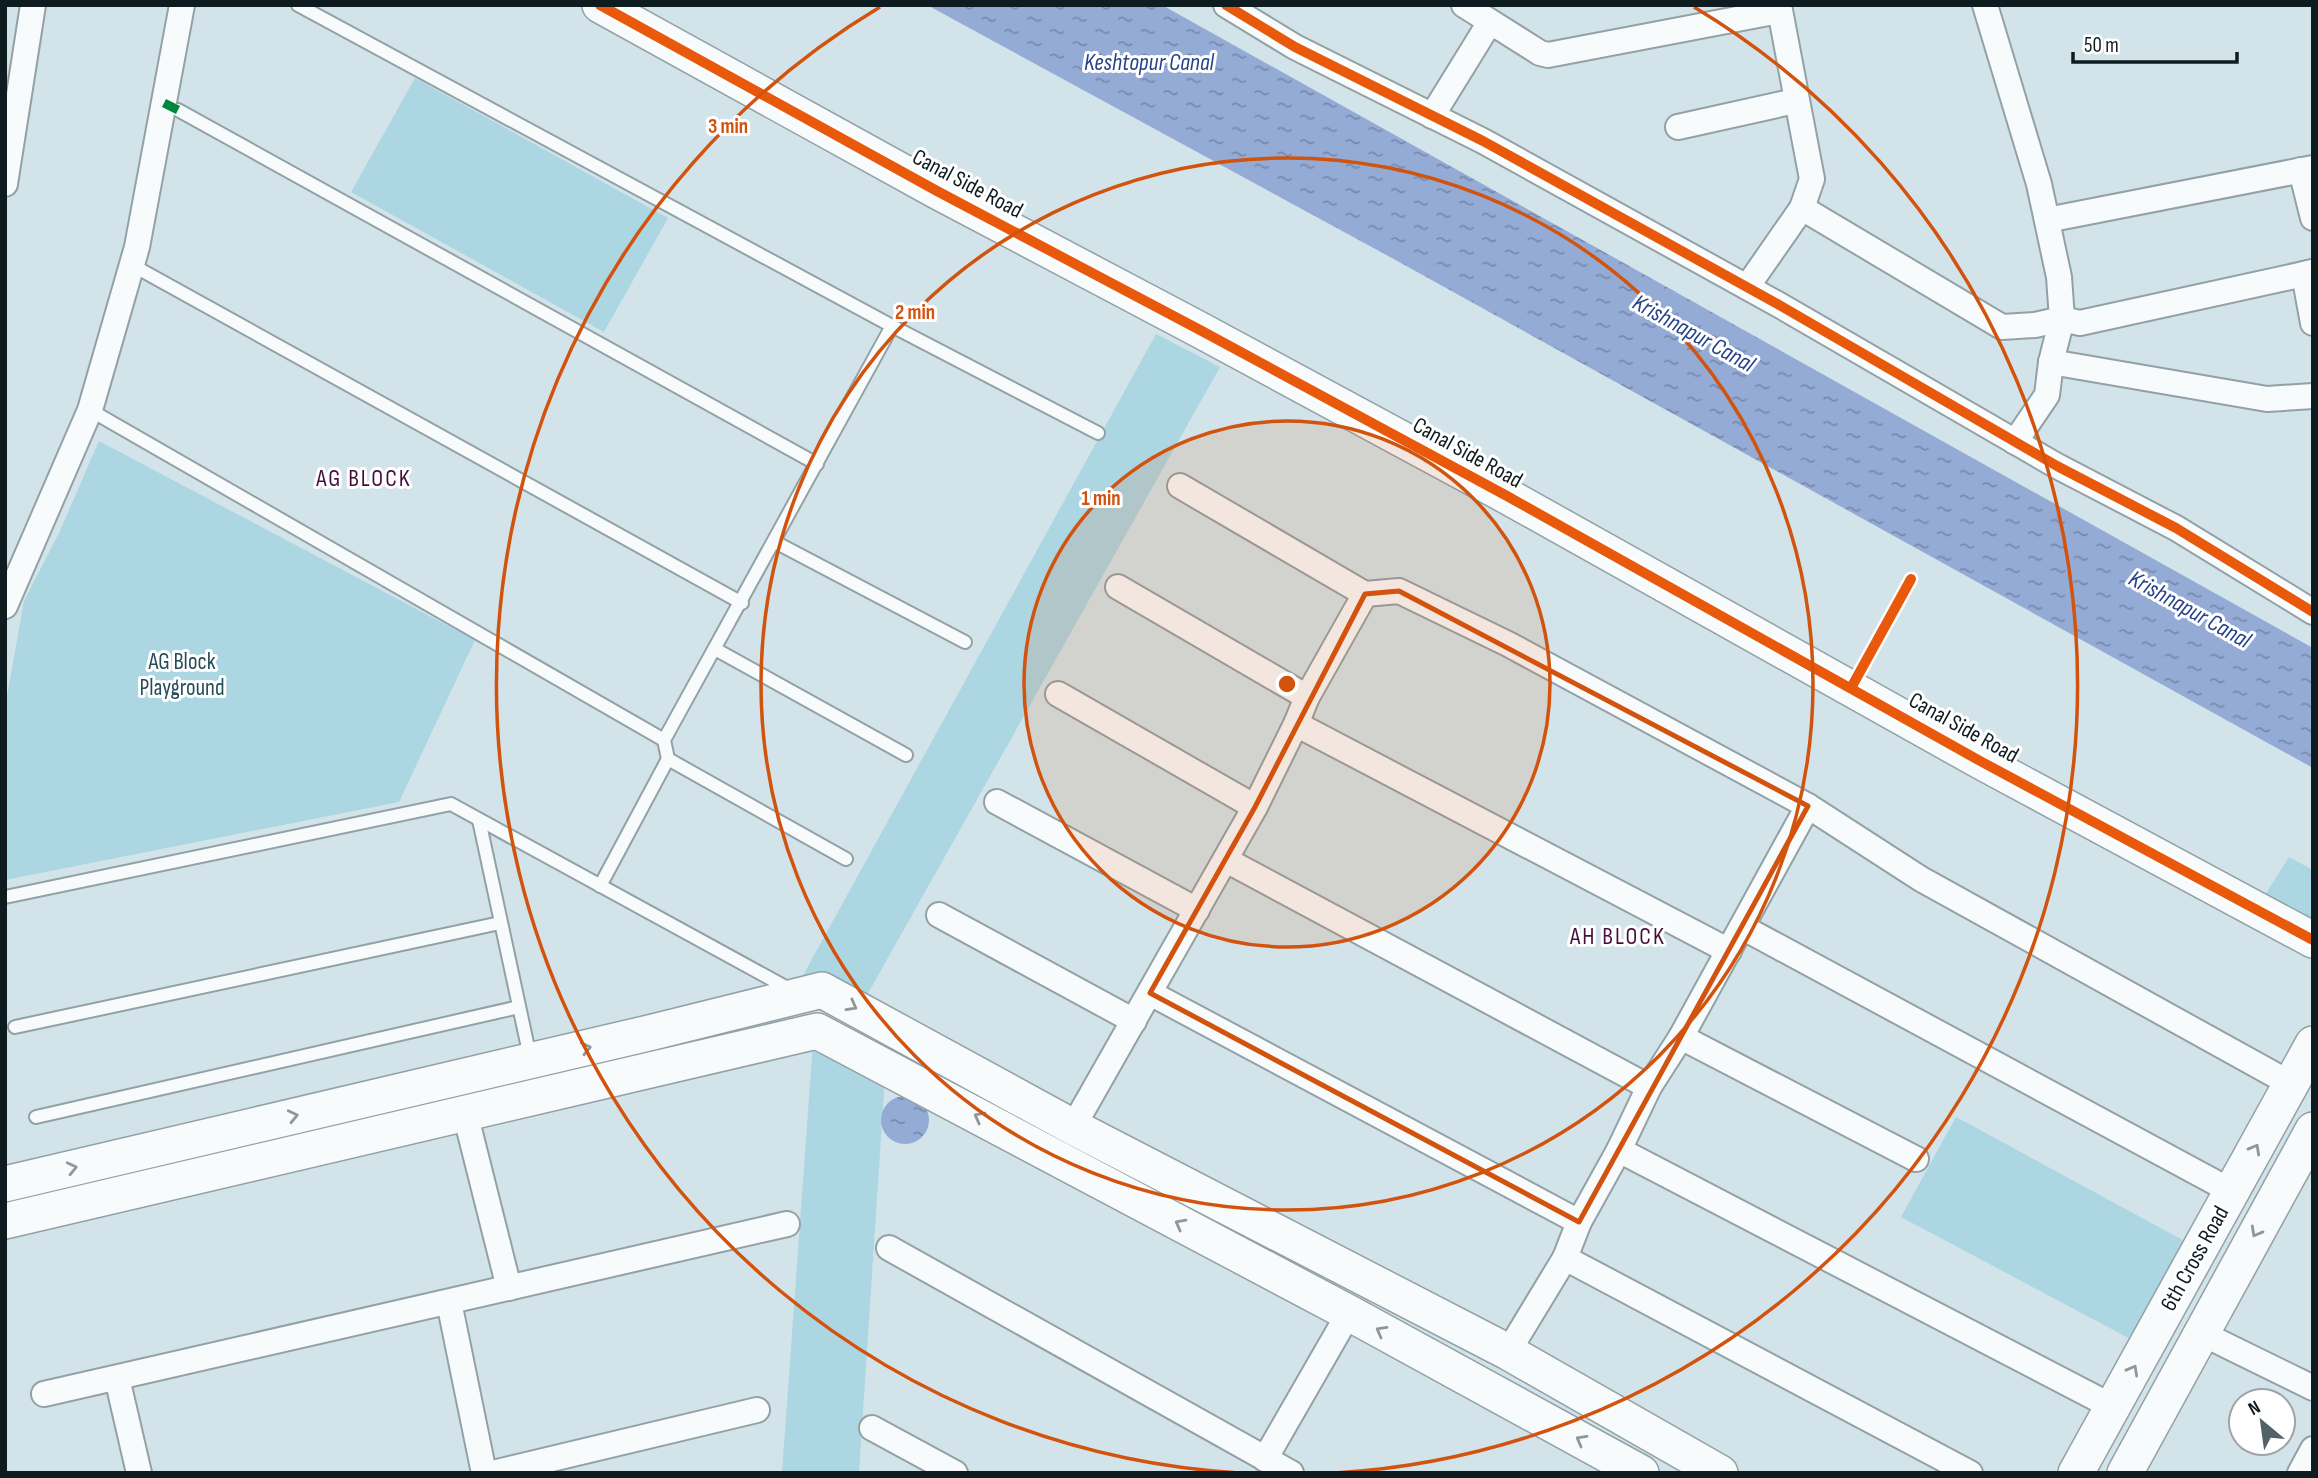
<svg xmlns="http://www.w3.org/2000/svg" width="2318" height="1478" font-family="'Sofia Sans Condensed',sans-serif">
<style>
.green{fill:#acd6e2}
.water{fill:url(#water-ripples)}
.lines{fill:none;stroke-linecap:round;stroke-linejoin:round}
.lane-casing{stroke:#93a1a6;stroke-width:16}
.street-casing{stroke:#93a1a6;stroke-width:28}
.secondary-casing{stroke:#93a1a6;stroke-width:38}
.lane{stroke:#f8fbfc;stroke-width:12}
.street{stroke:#f8fbfc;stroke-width:24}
.secondary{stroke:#f8fbfc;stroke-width:35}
.quiet{stroke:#00873e;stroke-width:9;stroke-dasharray:18 9;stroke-linecap:butt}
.cycleway-casing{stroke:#fff;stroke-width:15}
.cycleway{stroke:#e8590c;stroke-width:10}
.oneway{stroke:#8f9799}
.marked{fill:none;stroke:#d2530e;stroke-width:5;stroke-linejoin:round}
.ring{fill:none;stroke:#d2530e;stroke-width:3.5}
.labels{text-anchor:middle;stroke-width:6;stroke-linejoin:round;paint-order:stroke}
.street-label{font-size:23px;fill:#0f1c1f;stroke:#fff}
.park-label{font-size:23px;fill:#254d58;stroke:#fff}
.water-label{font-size:24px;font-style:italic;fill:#274389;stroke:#fff}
.neighbourhood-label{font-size:24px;letter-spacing:2px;fill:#450f3c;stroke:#fff}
.centre{fill:#d2530e;stroke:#fff;stroke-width:3.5}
.ring-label{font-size:21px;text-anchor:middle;font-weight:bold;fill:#d2530e;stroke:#fff;stroke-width:6;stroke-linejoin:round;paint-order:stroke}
</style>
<defs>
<pattern id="water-ripples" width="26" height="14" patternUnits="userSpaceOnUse" patternTransform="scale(1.75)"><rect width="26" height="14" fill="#94abd6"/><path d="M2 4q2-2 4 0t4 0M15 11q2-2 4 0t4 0" fill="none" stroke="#778aad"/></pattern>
</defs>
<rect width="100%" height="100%" fill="#d2e4ea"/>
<g class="green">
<polygon points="415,78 668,218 604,332 351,192"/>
<polygon points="1156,334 1220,367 862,1004 801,979"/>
<polygon points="99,441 475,640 399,802 5,880 5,707 24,601 59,533"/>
<polygon points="2289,857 2313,870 2313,933 2260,903"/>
<polygon points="813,1041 885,1076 859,1473 782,1473"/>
<polygon points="1956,1117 2192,1245 2138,1343 1901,1217"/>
</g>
<g class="water">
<polygon points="927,5 1162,5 2313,648 2313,768 1390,257"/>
<circle cx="905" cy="1120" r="24"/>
</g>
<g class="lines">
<g class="lane-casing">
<g id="lane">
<polyline points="298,5 892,326 1098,433"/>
<polyline points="178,110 817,464"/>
<polyline points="132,265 742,603"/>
<polyline points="90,410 664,740"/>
<polyline points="775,542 965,642"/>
<polyline points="715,649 906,755"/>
<polyline points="479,820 530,1057"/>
<polyline points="846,859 668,759 664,740 892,326"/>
<polyline points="600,886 668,759"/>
<polyline points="5,897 451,804 791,990"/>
<polyline points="15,1027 500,923"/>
<polyline points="36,1117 519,1007"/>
</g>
</g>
<g class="street-casing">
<g id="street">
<polyline points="1226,5 1295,47 1483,141 1781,306 2057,466 2176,528 2313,612"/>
<polyline points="1464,5 1540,53 1548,55 1779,11"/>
<polyline points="1985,5 2039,184 2059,277 2062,319 2051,362 2047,395 2015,442"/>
<polyline points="1432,116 1490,22"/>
<polyline points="1678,127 1795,101"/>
<polyline points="2301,170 2313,218"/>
<polyline points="5,184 33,5"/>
<polyline points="1802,208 2002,327 2035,325 2062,319 2080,323 2313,272"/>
<polyline points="2047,220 2313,168"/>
<polyline points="2313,272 2304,274 2313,323"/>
<polyline points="1747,287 1802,208 1812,179 1779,5"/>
<polyline points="2051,362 2267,399 2313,396"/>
<polyline points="1180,486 1365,594"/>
<polyline points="1118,587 1307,697"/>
<polyline points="5,606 90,410 137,247 182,5"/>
<polyline points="1058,694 1255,807"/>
<polyline points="1296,724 1729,951"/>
<polyline points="997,802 1197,910"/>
<polyline points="1226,860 1649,1087"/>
<polyline points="939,915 1134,1021"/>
<polyline points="1742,927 2231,1191"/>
<polyline points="1150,993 1579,1222"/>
<polyline points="1681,1037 1916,1159"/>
<polyline points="465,1113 509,1288"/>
<polyline points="1073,1127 1255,807 1296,724 1307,697 1365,594 1399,591 1508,644 1808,806 1921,879 2291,1084"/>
<polyline points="1619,1150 2113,1407"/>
<polyline points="889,1248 1291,1473"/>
<polyline points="1565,1258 1970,1473"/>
<polyline points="449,1302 484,1473"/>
<polyline points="2201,1333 2313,1388"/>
<polyline points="1508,1352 1565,1258 1579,1222 1619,1150 1649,1087 1681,1037 1808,806"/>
<polyline points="117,1378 139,1473"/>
<polyline points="44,1394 787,1224"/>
<polyline points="872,1428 955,1473"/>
<polyline points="1265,1459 1349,1313"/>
<polyline points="493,1473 757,1410"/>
<polyline points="2300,1473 2313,1449"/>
</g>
</g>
<g class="secondary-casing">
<g id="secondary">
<polyline points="600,5 937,191 1200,330 1507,496 1982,762 2313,940"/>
<polyline points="5,1184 649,1033 822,990 1073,1127 1508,1352 1720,1473"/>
<polyline points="5,1221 817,1031 1349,1313 1641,1473"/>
<polyline points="2076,1473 2313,1044"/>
<polyline points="2125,1473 2313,1130"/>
</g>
</g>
<use href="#lane" class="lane"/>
<use href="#street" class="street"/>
<use href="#secondary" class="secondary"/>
<polyline class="quiet" points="164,103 178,110"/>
<g class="cycleway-casing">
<g id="cycleway">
<polyline points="600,5 937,191 1200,330 1507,496 1982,762 2313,940"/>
<polyline points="1226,5 1295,47 1483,141 1781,306 2057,466 2176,528 2313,612"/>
<polyline points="1851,688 1911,579"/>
</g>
</g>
<use href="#cycleway" class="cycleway"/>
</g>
<defs><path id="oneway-chevron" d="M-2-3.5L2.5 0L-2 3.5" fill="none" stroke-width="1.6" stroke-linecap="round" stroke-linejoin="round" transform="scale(1.75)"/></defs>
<g class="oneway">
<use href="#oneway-chevron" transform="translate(852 1006) rotate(29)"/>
<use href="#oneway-chevron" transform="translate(586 1048) rotate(-13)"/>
<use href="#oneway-chevron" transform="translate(293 1116) rotate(-13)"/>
<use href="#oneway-chevron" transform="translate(979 1117) rotate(-152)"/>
<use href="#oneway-chevron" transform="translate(2255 1149) rotate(-61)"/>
<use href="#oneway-chevron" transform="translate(72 1168) rotate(-13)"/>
<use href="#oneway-chevron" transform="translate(1180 1224) rotate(-152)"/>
<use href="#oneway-chevron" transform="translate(2256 1232) rotate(119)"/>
<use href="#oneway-chevron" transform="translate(1381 1331) rotate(-151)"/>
<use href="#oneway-chevron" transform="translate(2133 1370) rotate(-61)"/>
<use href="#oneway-chevron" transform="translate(1581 1440) rotate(-151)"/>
</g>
<path class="marked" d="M 1399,591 L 1808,806 L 1579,1222 L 1150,993 L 1255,807 L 1365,594 Z"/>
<circle cx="1287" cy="684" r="263" fill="#d2530e" fill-opacity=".12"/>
<g class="ring">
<circle cx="1287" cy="684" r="263"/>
<circle cx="1287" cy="684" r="526"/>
<path d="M1239 1473A790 790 0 0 1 880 7M1694 7A790 790 0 0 1 1335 1473"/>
</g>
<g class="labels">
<g class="street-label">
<text transform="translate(968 183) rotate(28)" y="8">Canal Side Road</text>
<text transform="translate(1468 452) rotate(29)" y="8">Canal Side Road</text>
<text transform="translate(1964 727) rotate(29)" y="8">Canal Side Road</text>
<text transform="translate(2194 1258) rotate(-61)" y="8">6th Cross Road</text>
</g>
<g class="park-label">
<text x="182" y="669">AG Block<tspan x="182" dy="26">Playground</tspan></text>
</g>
<g class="water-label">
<text x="1149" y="70">Keshtopur Canal</text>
<text transform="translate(1694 333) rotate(29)" y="8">Krishnapur Canal</text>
<text transform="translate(2190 609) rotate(29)" y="8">Krishnapur Canal</text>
</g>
<g class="neighbourhood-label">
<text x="364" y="486">AG BLOCK</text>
<text x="1618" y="944">AH BLOCK</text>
</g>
</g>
<circle cx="1287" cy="684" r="10" class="centre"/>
<g class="ring-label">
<text x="728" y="133">3 min</text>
<text x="915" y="319">2 min</text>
<text x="1101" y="505">1 min</text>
</g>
<rect width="2318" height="1478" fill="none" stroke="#0f1c1f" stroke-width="14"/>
<g transform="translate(2262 1422) rotate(331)"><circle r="33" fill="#ffffff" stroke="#9fa4a5" stroke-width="2"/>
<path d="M0-5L12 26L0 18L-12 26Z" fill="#536266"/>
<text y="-10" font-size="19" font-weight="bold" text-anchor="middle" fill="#0f1c1f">N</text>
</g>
<path d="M2073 52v10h164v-10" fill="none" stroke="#0f1c1f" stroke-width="3.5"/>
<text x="2084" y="52" font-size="21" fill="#0f1c1f" stroke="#ffffff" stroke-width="5" paint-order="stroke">50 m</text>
</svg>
